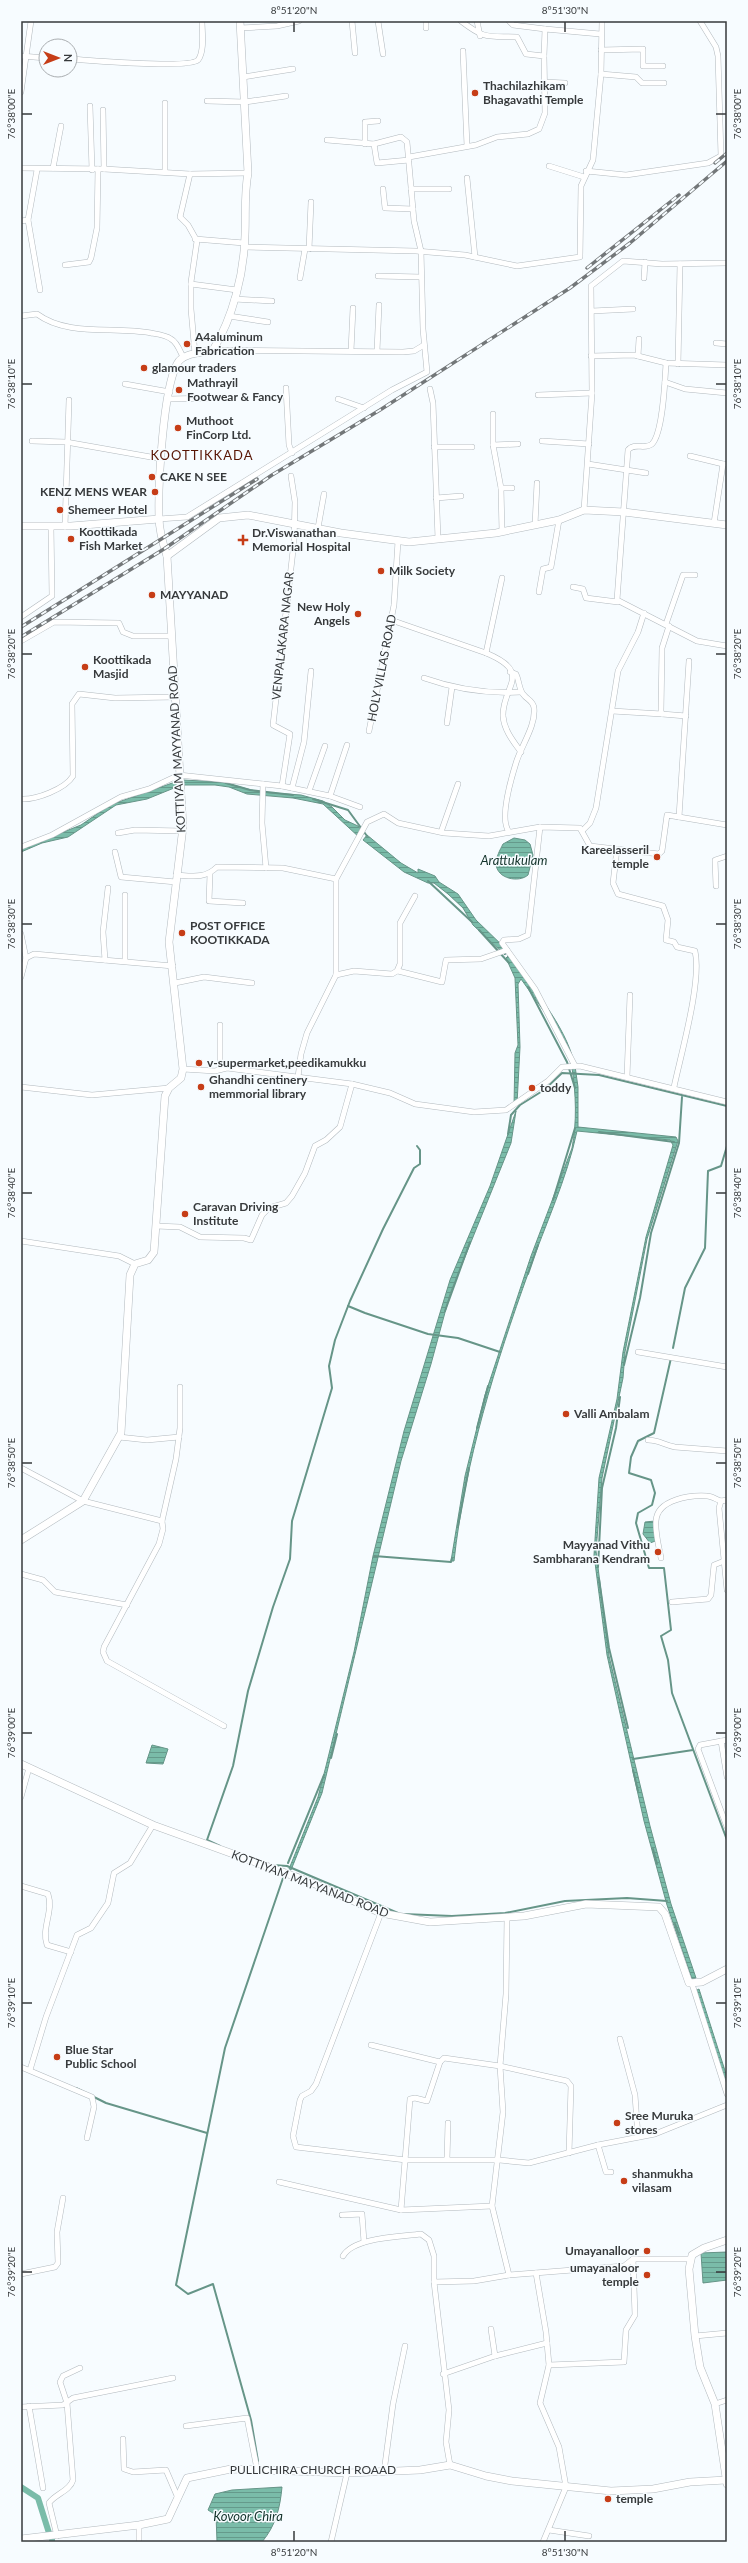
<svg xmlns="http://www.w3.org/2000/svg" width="748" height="2563" font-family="Lato,sans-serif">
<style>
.water{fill:url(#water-rules);stroke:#669588}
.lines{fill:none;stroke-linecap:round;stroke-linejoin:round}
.stream{stroke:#669588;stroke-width:2}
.canal{stroke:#7abca9;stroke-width:6}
.street-casing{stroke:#b2b9be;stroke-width:6}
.secondary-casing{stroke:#b2b9be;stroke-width:8}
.street{stroke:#fff;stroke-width:5}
.secondary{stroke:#fff;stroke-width:7}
.rail-casing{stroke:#737779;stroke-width:3.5}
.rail{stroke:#f7fcff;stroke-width:2;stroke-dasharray:6;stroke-linecap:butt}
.ticks{fill:none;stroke:#373a3c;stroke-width:1.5}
.poi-dot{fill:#c63d17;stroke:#f7fcff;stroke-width:1.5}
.labels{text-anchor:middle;stroke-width:3;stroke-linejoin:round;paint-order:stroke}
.poi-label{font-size:12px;font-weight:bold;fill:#373a3c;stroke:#f7fcff;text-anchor:start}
.street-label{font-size:12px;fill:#373a3c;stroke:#f7fcff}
.neighbourhood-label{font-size:13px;letter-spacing:1px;fill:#581605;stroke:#f7fcff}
.water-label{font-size:13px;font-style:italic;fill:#13332b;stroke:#f7fcff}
.neatline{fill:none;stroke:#373a3c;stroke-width:1.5}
.ticks-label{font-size:10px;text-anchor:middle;fill:#373a3c}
</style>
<defs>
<pattern id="water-rules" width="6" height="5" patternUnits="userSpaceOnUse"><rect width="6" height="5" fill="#7abca9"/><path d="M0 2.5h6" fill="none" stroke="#659a8b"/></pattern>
</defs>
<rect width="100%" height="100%" fill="#f7fcff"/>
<g class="water">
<polygon points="183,780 221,782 259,792 301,795 323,801 332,807 345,820 358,826 364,833 360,838 323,804 293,798 247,794 229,787 215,785 184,785"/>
<polygon points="178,781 179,786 147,799 116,805 68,837 42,843 21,852 21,849 81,825 110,805"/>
<polygon points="367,835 401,863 418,873 418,869 435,876 439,882 458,894 476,920 507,950 505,955 473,925 463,908 448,894 434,883 428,883 404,872 363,840"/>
<path d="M 514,838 L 525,840 L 530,844 L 533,855 L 528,875 C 519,883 497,879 496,864 C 496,857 500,850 503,844 Z"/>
<path d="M 509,955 C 531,986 566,1026 574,1063 L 553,1024 L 521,979 L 518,984 L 520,1047 L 517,1104 L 514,1106 L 515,1053 L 518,1045 L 515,978 L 506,958 Z"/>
<path d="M 575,1066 L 578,1087 L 578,1127 L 676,1137 L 678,1141 L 647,1239 L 625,1352 L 623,1378 L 602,1478 L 596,1551 L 609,1656 L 650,1826 L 671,1904 L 696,1978 L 692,1979 L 667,1905 L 644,1821 L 607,1655 L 594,1555 L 599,1478 L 617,1399 L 623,1352 L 646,1237 L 673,1145 L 670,1140 L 577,1131 C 567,1179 545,1225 529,1271 C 495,1365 465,1461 454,1561 L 451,1561 L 465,1476 L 485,1395 L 531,1256 L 572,1148 C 577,1123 576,1093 572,1068 Z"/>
<polygon points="516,1111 511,1143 450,1294 431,1364 401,1461 322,1793 291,1870 289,1869 318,1797 326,1766 354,1652 373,1556 404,1431 450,1280 490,1186"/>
<polygon points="655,1521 658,1540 650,1543 643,1534 645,1522"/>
<polygon points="152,1745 168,1749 163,1764 146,1763"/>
<polygon points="699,1989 727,2077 727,2089 695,1991"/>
<polygon points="727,2252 727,2280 703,2283 701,2253"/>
<path d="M 282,2487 C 280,2508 276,2525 262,2542 L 217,2542 L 216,2515 L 208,2510 L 215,2494 L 232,2490 Z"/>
</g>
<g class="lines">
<g class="stream">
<polyline points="226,783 250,790 293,795"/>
<polyline points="313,799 348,810 367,836"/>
<polyline points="428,881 472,922"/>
<polyline points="479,930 509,963"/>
<polyline points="528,987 567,1062 575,1088"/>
<polyline points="599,1132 674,1142"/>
<polyline points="508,1134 511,1115 520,1105 544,1090 562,1073 599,1075 727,1106"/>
<polyline points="553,1200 575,1128"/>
<polyline points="528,1274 538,1245"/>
<polyline points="348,1306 365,1313 428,1334 458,1338 500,1352"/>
<polyline points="445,1311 470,1242"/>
<polyline points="673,1348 685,1288 705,1248 708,1171 721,1166 727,1146"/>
<polyline points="671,1358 654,1433 638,1441 631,1457 629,1473 651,1480 655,1493 652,1505 638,1513 636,1523 649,1568 664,1568 671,1630 661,1636 668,1660 672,1693 727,1840"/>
<polyline points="624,1365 640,1298 651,1233 679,1143 682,1097"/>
<polyline points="477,1428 488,1386"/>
<polyline points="458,1526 469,1468"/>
<polyline points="374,1556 451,1562 452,1558"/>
<polyline points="598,1567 602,1488 616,1428 620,1397"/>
<polyline points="599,1579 609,1648 628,1728"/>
<polyline points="331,1758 337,1734"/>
<polyline points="633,1759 693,1750"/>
<polyline points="633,1770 638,1791"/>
<polyline points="220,1846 207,1840 233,1766 248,1691 273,1607 290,1559 292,1521 332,1388 329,1366 335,1340 350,1301 383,1229 414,1168 420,1164 420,1150 417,1146"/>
<polyline points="653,1849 657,1864"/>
<polyline points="288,1863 324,1775"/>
<polyline points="273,1865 287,1866 398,1913"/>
<polyline points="403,1914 452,1916 505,1913 565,1901 627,1898 667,1901"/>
<polyline points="675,1924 679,1935"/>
<polyline points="76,2088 106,2103 207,2133"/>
<polyline points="258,2461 251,2420 213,2284 188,2294 176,2285 225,2048 283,1878"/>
</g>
<g class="canal">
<polyline points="21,2487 38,2498 49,2533"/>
<polyline points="52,2540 52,2542"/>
</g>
<g class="street-casing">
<g id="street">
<polyline points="352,21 355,53"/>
<polyline points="378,21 383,54"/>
<polyline points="477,21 480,36"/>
<polyline points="509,21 513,25 545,29"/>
<polyline points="240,28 277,26 299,21"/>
<polyline points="426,28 426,21"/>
<polyline points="601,50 643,49 643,66 663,66"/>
<polyline points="463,51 467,146"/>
<polyline points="21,56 46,58"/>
<polyline points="544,56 545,29 600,34"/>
<path d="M 70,59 C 88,60 189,69 198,60 C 205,52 202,31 202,21"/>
<polyline points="601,74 636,77 642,83 664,83"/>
<polyline points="243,77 293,69"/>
<polyline points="544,82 565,83"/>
<polyline points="21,92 31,21"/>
<polyline points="207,101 245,102 286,96"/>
<polyline points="90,106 92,170"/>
<polyline points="103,110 104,169"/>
<polyline points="365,144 365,122 378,121"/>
<polyline points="374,144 377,163 409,160"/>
<path d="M 409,157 L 476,145 L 497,137 L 528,134 L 539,129 L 545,113 L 544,56 L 526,54 L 517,37 C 487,36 486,40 461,21"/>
<polyline points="549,166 584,177"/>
<polyline points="21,168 104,169 190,174 248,173"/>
<polyline points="53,168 61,126"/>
<polyline points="37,170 28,220 40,290"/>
<polyline points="586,171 626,175 708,163 721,156 718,56 716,47 700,21"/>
<polyline points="165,172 165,103"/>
<polyline points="190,174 180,217 188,225 197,241 191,282 191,309 195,354"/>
<polyline points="467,178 475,257"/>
<polyline points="383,189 385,208 413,209"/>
<polyline points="411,189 449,189"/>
<polyline points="21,221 28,220"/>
<polyline points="195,239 244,243"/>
<polyline points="244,247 416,251 465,255 517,266 580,257 581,186 593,160 601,74 602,21"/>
<polyline points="309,249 311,202"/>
<polyline points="65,265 89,262 91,258 97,228 98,169"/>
<polyline points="378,276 421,277"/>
<polyline points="300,278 305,249"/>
<polyline points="644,278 645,262"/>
<polyline points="191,284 237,290"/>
<polyline points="234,299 272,301"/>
<polyline points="592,311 633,309"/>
<path d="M 21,316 L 37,314 C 68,337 114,326 151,333 C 157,334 166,335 171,339 C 177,342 180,351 183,357"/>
<polyline points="229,316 268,322"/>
<polyline points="716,343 727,344"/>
<polyline points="213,350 403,352 414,351 424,345"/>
<polyline points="351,351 353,308"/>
<polyline points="377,351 379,305"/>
<polyline points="591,356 634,355 666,363 727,365"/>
<polyline points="638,356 639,339"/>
<path d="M 666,363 C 665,380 663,433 652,444 C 645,450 634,442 628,450 L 617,600 L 697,641 L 727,646"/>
<polyline points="678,364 680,264"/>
<polyline points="665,382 685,389 727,393"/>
<polyline points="125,384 170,392"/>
<polyline points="286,388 289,445 292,453"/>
<polyline points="430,389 433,403 438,539"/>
<polyline points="538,395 592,393"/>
<polyline points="169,399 214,398"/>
<polyline points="338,399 364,408"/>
<polyline points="493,414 493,445 501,488 502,532"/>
<polyline points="32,441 66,442 162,459"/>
<polyline points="542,441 589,444"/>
<polyline points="493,445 518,444"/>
<polyline points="434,447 472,447"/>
<polyline points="690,456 723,464"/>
<polyline points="588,464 646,473"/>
<polyline points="501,488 512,488"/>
<polyline points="436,498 461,496"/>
<polyline points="584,510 592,393 591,286 623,261 662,264 727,263"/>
<polyline points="159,519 187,517 392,390 427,372 423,329 421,251 414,221 407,142 401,137 374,144 327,140"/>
<polyline points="714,523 723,464 727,464"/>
<polyline points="535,525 537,483"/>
<polyline points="65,527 69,400"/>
<polyline points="318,528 324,494"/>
<polyline points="573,587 583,589 586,598 618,602"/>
<polyline points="539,592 543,569 551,567 559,520"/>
<polyline points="21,617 52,596 51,527"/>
<polyline points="391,620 486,653 502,578"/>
<polyline points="666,624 683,575 695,575"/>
<polyline points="669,626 662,648 661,711 662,714 686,716"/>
<polyline points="21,641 54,622 119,623 123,632 133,636 171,636"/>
<path d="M 486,653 C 534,673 502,686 503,716 C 504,730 513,741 521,752"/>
<path d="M 424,678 C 455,689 488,694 521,692"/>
<polyline points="612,711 662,714"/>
<polyline points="447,723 452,687"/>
<polyline points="369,731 394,605 398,541"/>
<polyline points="263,784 262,823 266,868"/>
<polyline points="282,786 290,734 273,725 294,542 295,502 291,476"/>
<polyline points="292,788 304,742 311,671"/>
<polyline points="309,791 325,746"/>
<polyline points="330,796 347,745"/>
<path d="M 21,799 C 36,800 65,789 73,776 L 72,704 L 79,694 L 115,698 L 175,697"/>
<polyline points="679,817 689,661"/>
<polyline points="540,827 528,935 519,939 504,940 502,943 535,989 575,1066"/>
<polyline points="582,831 590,823 596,808 618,671 638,632 644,613"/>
<polyline points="441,832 458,784"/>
<path d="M 509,832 C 499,819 511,779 516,763 C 521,746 536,726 534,708 C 533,700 527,700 523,694 C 519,689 519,680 516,674 L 510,672"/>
<polyline points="118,833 135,830 182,831"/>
<polyline points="21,847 52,835 121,797 149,789 179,775 282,786 330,796 360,807"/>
<path d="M 617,849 L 613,883 L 618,894 L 663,906 L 668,920 L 666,940 L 674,942 L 677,947 L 695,951 C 702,981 681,1054 674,1087"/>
<polyline points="115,852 121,877 176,882"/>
<polyline points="210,874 209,901 243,903"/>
<path d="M 176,875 C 192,876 205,879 217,867 L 283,868 L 336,879"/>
<polyline points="716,886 715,860 727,856"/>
<polyline points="21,934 26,958 21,977"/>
<polyline points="26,958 34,954 173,966"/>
<polyline points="105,960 103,932 108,888"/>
<polyline points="125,961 125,895"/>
<polyline points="398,971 442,982 446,960 481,959 507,950"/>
<polyline points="336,975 354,971 392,974 397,971 400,964 400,923 415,896"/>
<polyline points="175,983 204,977 252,983"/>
<polyline points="183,1069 215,1071 227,1068 352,1084 390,1093 415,1104 474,1112 506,1110 548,1081 562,1067 580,1066 727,1102"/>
<polyline points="220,1069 220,1025"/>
<polyline points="298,1077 301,1054 307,1033 336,975 336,879 367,822 384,814 398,823 444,833 489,836 540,827 580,828 590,846 659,854 662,851 667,815 727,825"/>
<polyline points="627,1077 630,995"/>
<polyline points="21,1087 92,1095 169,1088"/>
<polyline points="156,1226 180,1227 200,1237 244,1238 251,1240 262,1215 269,1208 286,1203 292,1196 305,1173 315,1146 326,1140 340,1127 352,1084"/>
<polyline points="21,1241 119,1256 135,1264"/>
<polyline points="638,1352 727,1367"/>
<polyline points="119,1437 147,1440 179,1437"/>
<path d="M 648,1440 C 659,1440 664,1445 675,1447 L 727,1451"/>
<polyline points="21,1468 83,1501 162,1521 163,1529 159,1544 104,1647 103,1652 107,1661 224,1726"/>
<polyline points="727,1500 721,1501 719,1508 727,1590"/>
<polyline points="162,1521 176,1459 180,1428 180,1387"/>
<path d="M 661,1558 C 659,1547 655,1533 656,1521 C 657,1499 691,1495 707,1496 C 712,1496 717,1500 721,1501"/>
<polyline points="21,1574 43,1580 55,1592 127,1605"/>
<polyline points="672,1602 708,1599 711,1595 714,1565 724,1561"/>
<polyline points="727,1740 700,1745 698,1749 727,1827"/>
<polyline points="721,1741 727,1777"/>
<polyline points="21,1797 29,1768"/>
<path d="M 21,1886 L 48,1894 C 54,1911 41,1928 47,1945 L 71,1952"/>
<polyline points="381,1913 316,2084 311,2091 302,2096 300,2100 293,2136 296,2147 406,2160 499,2160 529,2163 598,2145 655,2134 727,2105"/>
<polyline points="507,1918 506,1994 500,2066 503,2112 492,2206 509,2275"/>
<polyline points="692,1984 727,2094"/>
<polyline points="620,2039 635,2095 638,2137"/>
<polyline points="371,2045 440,2062"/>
<polyline points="21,2067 92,2097 94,2107 87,2138"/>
<polyline points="30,2070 46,2017 77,1935 91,1928 108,1903 114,1873 130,1863 153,1825"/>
<polyline points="598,2145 606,2172 611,2172"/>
<polyline points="447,2159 448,2123"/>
<polyline points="279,2182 401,2210 492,2206"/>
<polyline points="401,2210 410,2099 415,2098 427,2101 440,2062 444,2058 500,2066 567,2081 571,2086 569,2153"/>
<polyline points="342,2215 362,2214 364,2242"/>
<path d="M 343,2256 C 354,2237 400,2237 421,2234 L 429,2240 L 434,2256 L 434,2282 L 449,2410 L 446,2442 L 450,2465"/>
<polyline points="536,2273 546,2332 549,2365 540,2403 559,2447 566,2487 543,2542"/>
<polyline points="21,2274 55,2267 58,2263 57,2232 63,2198"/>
<polyline points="434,2282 474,2281 509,2275 624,2266 633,2259 690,2259"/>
<polyline points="491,2329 495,2356"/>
<polyline points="695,2336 727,2333"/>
<polyline points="549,2365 624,2362 626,2330 635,2315 633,2259"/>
<polyline points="443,2374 495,2356 547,2343"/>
<polyline points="715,2404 727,2400"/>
<polyline points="29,2406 43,2488"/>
<polyline points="21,2407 63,2405 73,2398 173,2378"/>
<polyline points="186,2426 247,2418 257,2469"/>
<polyline points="123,2439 124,2469 133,2472 166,2470 178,2498"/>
<polyline points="384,2472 393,2404 405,2346"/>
<polyline points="549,2530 589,2536"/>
<path d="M 57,2536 L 49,2503 C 55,2494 70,2491 73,2480 L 67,2403 L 60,2382 L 63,2376 L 80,2368"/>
<polyline points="139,2542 139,2525"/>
<polyline points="331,2542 347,2473"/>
</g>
</g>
<g class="secondary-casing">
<g id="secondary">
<polyline points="21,526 71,526 159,519"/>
<polyline points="167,556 219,518 248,515 341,533 409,542 496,533 559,520 584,510 624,512 727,525"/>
<path d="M 21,1540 L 83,1501 L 121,1433 L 130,1275 L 135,1264 L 148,1260 L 154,1252 L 165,1096 L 169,1088 L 181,1078 L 183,1069 L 169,942 L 183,827 L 167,556 C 163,544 159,530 159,517 C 158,485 163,390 177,364 C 182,353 202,353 213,350 C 233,317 244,274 245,235 C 246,214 244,194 248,173 L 240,21"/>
<polyline points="21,1764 153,1825 313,1883 381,1913 430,1922 524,1916 586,1904 659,1907 665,1914 689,1983 702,1982 727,1969"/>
<polyline points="727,2484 715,2404 700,2367 695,2336 689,2269 692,2255 704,2248 727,2240"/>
<polyline points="21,2539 139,2525 168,2519 187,2478 231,2469 347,2473 420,2470 450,2465 486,2476 512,2481 611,2491 653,2489 690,2482 726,2480"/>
</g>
</g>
<use href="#street" class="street"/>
<use href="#secondary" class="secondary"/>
<g class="rail-casing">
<g id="rail">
<polyline points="715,163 727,153"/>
<polyline points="587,268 679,195"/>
<polyline points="21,627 257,479"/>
<polyline points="21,637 164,549 272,475 380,410 570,288 630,243 727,161"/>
</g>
</g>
<use href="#rail" class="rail"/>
</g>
<path class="ticks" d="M 294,22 L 294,32M 565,22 L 565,32M 22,114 L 32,114M 716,114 L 726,114M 22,384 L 32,384M 716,384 L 726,384M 22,654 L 32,654M 716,654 L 726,654M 22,924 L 32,924M 716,924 L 726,924M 22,1193 L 32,1193M 716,1193 L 726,1193M 22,1463 L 32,1463M 716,1463 L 726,1463M 22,1733 L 32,1733M 716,1733 L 726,1733M 22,2003 L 32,2003M 716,2003 L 726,2003M 22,2272 L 32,2272M 716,2272 L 726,2272M 294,2531 L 294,2541M 565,2531 L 565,2541"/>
<g class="poi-dot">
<circle cx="475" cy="93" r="4"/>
<circle cx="187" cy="344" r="4"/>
<circle cx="144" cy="368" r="4"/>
<circle cx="179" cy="390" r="4"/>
<circle cx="178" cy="428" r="4"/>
<circle cx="152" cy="477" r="4"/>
<circle cx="155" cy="492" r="4"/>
<circle cx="60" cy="510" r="4"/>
<circle cx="71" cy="539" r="4"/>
<path d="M241 534h4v4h4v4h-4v4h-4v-4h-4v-4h4z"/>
<circle cx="381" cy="571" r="4"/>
<circle cx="152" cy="595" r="4"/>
<circle cx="358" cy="614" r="4"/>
<circle cx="85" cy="667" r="4"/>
<circle cx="657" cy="857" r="4"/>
<circle cx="182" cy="933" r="4"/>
<circle cx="199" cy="1063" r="4"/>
<circle cx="201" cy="1087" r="4"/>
<circle cx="532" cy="1088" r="4"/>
<circle cx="185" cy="1214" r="4"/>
<circle cx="566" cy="1414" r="4"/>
<circle cx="658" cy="1552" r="4"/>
<circle cx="57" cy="2057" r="4"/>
<circle cx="617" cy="2123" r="4"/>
<circle cx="624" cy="2181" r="4"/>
<circle cx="647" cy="2251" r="4"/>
<circle cx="647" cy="2275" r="4"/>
<circle cx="608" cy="2499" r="4"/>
</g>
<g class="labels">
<g class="poi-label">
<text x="483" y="90">Thachilazhikam<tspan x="483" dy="14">Bhagavathi Temple</tspan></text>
<text x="195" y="341">A4aluminum<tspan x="195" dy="14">Fabrication</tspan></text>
<text x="152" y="372">glamour traders</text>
<text x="187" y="387">Mathrayil<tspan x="187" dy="14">Footwear &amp; Fancy</tspan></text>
<text x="186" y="425">Muthoot<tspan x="186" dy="14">FinCorp Ltd.</tspan></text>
<text x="160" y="481">CAKE N SEE</text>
<text x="147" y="496" text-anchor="end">KENZ MENS WEAR</text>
<text x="68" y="514">Shemeer Hotel</text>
<text x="79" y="536">Koottikada<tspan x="79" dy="14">Fish Market</tspan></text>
<text x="252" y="537">Dr.Viswanathan<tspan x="252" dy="14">Memorial Hospital</tspan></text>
<text x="389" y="575">Milk Society</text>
<text x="160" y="599">MAYYANAD</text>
<text x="350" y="611" text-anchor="end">New Holy<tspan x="350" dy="14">Angels</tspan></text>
<text x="93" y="664">Koottikada<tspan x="93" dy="14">Masjid</tspan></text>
<text x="649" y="854" text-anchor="end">Kareelasseril<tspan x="649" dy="14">temple</tspan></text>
<text x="190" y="930">POST OFFICE<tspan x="190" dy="14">KOOTIKKADA</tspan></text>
<text x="207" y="1067">v-supermarket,peedikamukku</text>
<text x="209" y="1084">Ghandhi centinery<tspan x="209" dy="14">memmorial library</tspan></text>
<text x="540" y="1092">toddy</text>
<text x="193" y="1211">Caravan Driving<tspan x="193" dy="14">Institute</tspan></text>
<text x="574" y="1418">Valli Ambalam</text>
<text x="650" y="1549" text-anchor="end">Mayyanad Vithu<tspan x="650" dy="14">Sambharana Kendram</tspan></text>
<text x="65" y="2054">Blue Star<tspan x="65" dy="14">Public School</tspan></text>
<text x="625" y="2120">Sree Muruka<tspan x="625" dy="14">stores</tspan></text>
<text x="632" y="2178">shanmukha<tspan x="632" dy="14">vilasam</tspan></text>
<text x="639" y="2255" text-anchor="end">Umayanalloor</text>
<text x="639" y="2272" text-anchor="end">umayanaloor<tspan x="639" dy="14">temple</tspan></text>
<text x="616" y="2503">temple</text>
</g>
<g class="street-label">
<text transform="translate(283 636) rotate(-84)" y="4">VENPALAKARA NAGAR</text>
<text transform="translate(382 668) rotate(-79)" y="4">HOLY VILLAS ROAD</text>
<text transform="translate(177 749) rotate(-93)" y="4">KOTTIYAM MAYYANAD ROAD</text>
<text transform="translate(310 1884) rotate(21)" y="4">KOTTIYAM MAYYANAD ROAD</text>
<text x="313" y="2474">PULLICHIRA CHURCH ROAAD</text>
</g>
<g class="neighbourhood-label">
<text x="202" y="460">KOOTTIKKADA</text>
</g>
<g class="water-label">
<text x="514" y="865">Arattukulam</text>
<text x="248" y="2521">Kovoor Chira</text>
</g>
</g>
<rect width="748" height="2563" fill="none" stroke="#f7fcff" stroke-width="44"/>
<g transform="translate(58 58) rotate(90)"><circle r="19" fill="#f7fcff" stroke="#aaaeb1"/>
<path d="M0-3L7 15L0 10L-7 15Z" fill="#c63d17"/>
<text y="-6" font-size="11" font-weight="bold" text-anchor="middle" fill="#373a3c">N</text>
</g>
<rect x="22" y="22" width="704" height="2519" class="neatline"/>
<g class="ticks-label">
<text x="294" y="14">8°51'20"N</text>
<text x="565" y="14">8°51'30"N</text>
<text transform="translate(11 114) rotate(-90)" y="4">76°38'00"E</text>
<text transform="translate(737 114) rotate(-90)" y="4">76°38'00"E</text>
<text transform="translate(737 384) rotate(-90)" y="4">76°38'10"E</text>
<text transform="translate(11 384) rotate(-90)" y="4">76°38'10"E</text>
<text transform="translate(11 654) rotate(-90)" y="4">76°38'20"E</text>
<text transform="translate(737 654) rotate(-90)" y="4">76°38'20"E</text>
<text transform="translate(11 924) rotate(-90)" y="4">76°38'30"E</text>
<text transform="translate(737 924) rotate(-90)" y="4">76°38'30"E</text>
<text transform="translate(737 1193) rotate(-90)" y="4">76°38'40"E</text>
<text transform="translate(11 1193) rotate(-90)" y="4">76°38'40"E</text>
<text transform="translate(737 1463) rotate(-90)" y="4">76°38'50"E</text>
<text transform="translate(11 1463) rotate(-90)" y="4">76°38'50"E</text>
<text transform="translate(737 1733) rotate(-90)" y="4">76°39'00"E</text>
<text transform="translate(11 1733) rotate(-90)" y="4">76°39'00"E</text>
<text transform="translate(11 2003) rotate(-90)" y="4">76°39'10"E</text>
<text transform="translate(737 2003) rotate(-90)" y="4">76°39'10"E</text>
<text transform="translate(737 2272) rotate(-90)" y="4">76°39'20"E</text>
<text transform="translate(11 2272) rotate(-90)" y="4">76°39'20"E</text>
<text x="294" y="2556">8°51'20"N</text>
<text x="565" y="2556">8°51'30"N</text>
</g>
</svg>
